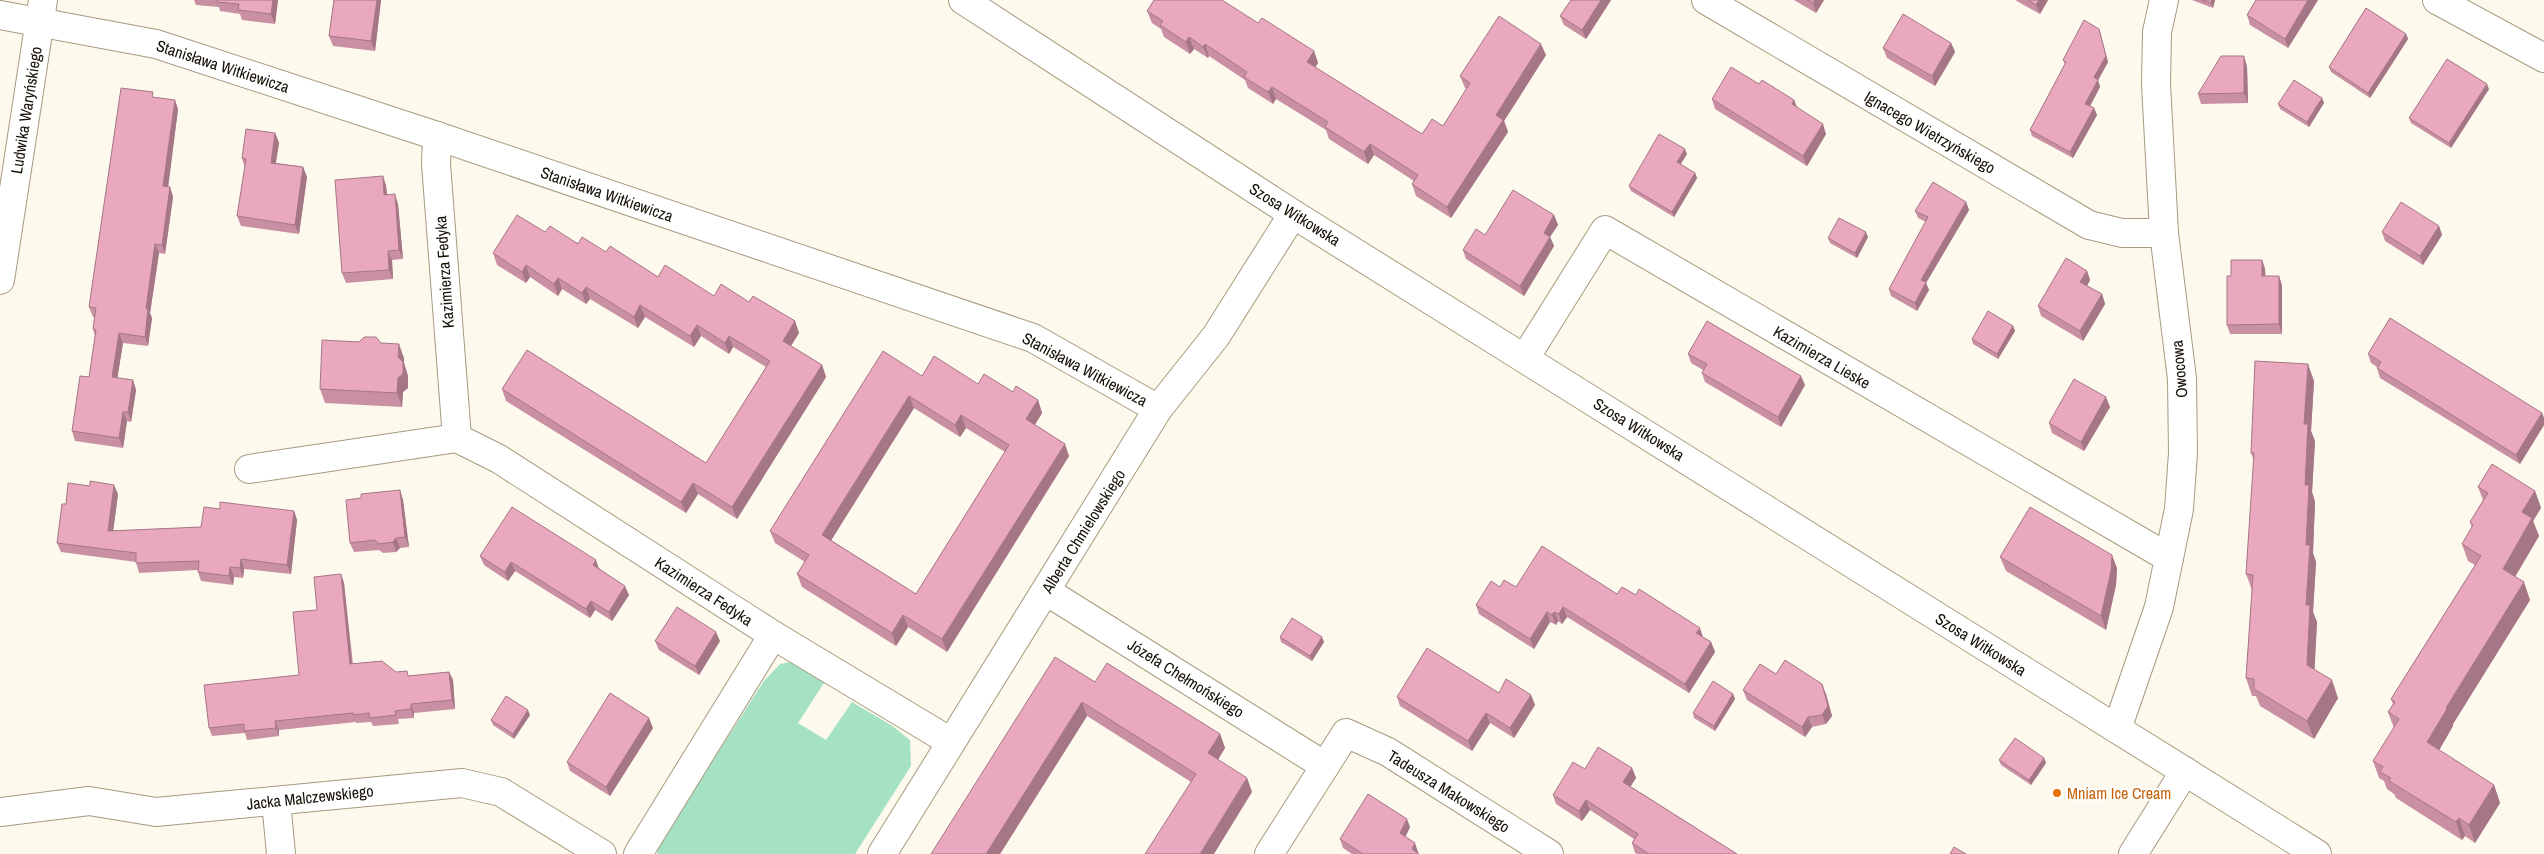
<svg xmlns="http://www.w3.org/2000/svg" width="2544" height="854" font-family="'Archivo Narrow',sans-serif">
<style>
.green{fill:#a5e2c4}
.lines{fill:none;stroke-linecap:round;stroke-linejoin:round}
.minor-casing{stroke:#a69b7e;stroke-width:30}
.tertiary-casing{stroke:#a69b7e;stroke-width:30}
.minor{stroke:#fff;stroke-width:28}
.tertiary{stroke:#fff;stroke-width:28}
.wall{fill:#c990a4;fill-rule:evenodd}
.shaded-wall{fill:#a47686}
.building{fill:#eaa8bf;stroke:#a47686;fill-rule:evenodd}
.food-dot{fill:#e8710a;stroke:#fff;stroke-width:2}
.labels{text-anchor:middle;stroke-width:4;stroke-linejoin:round;paint-order:stroke}
.street-label{font-size:16px;fill:#161107;stroke:#fff}
.food-label{font-size:16px;fill:#c56008;stroke:#fff;text-anchor:start}
</style>
<rect width="100%" height="100%" fill="#fef9ed"/>
<polygon class="green" points="796,661 824,683 798,723 826,740 852,702 891,725 910,740 911,766 855,854 657,854 659,844 764,681 780,664"/>
<g class="lines">
<g class="minor-casing">
<g id="minor">
<polyline points="1706,0 2089,225 2122,233 2164,233"/>
<polyline points="2437,0 2544,58"/>
<polyline points="0,15 156,44 437,136 1033,338 1158,409"/>
<polyline points="437,136 436,164 457,438 499,459 773,635 951,742"/>
<polyline points="0,280 43,0"/>
<polyline points="1525,358 1605,230 2169,558"/>
<polyline points="249,469 457,438"/>
<polyline points="1046,591 1325,766"/>
<polyline points="2117,729 2159,607 2179,509 2183,453 2182,379 2164,233 2156,84 2157,32 2164,0"/>
<polyline points="276,801 281,854"/>
<polyline points="0,812 89,801 156,812 462,783 501,792 602,854"/>
<polyline points="638,854 773,635"/>
<polyline points="882,854 1158,409 1216,336 1293,214"/>
<polyline points="1269,854 1346,733 1388,752 1549,854"/>
<polyline points="2133,854 2185,771"/>
</g>
</g>
<g class="tertiary-casing">
<polyline id="tertiary" points="963,0 1293,214 2317,854"/>
</g>
<use href="#minor" class="minor"/>
<use href="#tertiary" class="tertiary"/>
</g>
<g class="wall">
<polygon points="194,0 278,0 275,24 242,20 240,14 220,11 219,7 196,5"/>
<polygon points="334,0 381,0 375,51 333,46 329,36"/>
<polygon points="1611,0 1586,39 1564,25 1560,16"/>
<polygon points="1794,0 1824,0 1816,13"/>
<polygon points="2015,0 2048,0 2040,14"/>
<polygon points="2192,0 2215,0 2213,8"/>
<polygon points="2256,0 2318,0 2288,48 2250,25 2247,15"/>
<polygon points="1147,11 1258,23 1314,51 1318,63 1315,67 1422,134 1443,126 1467,89 1465,88 1460,76 1546,55 1504,121 1508,132 1451,218 1416,196 1412,184 1414,181 1374,155 1368,164 1329,139 1326,130 1289,107 1276,99 1273,104 1248,88 1245,80 1209,56 1208,58 1194,49 1190,54 1164,37 1161,29 1152,23"/>
<polygon points="2099,29 2108,62 2098,80 2100,87 2090,106 2094,108 2097,115 2073,158 2032,136 2030,130 2065,65 2063,60"/>
<polygon points="2406,34 2408,39 2370,98 2331,72 2329,67"/>
<polygon points="1951,43 1955,52 1935,86 1887,58 1883,48"/>
<polygon points="2247,66 2248,103 2201,104 2198,94"/>
<polygon points="1759,84 1794,100 1797,107 1826,134 1807,166 1715,109 1712,99"/>
<polygon points="2489,89 2451,148 2411,123 2409,118"/>
<polygon points="155,97 178,109 168,187 170,187 173,197 165,254 159,253 150,313 152,318 148,346 123,343 117,378 133,380 136,390 131,422 127,421 123,448 75,441 72,431 89,377 95,336 93,329 95,317 93,317 89,307"/>
<polygon points="2322,98 2324,103 2309,127 2280,109 2278,104"/>
<polygon points="275,133 279,143 276,163 303,167 307,177 299,234 241,226 237,216 245,168 242,158"/>
<polygon points="1687,154 1680,164 1695,173 1697,178 1674,217 1631,191 1629,186"/>
<polygon points="383,176 386,186 387,194 398,204 403,259 392,260 393,279 346,283 342,273"/>
<polygon points="1966,202 1969,210 1926,283 1929,290 1917,311 1891,296 1889,289 1926,222 1918,218 1915,211"/>
<polygon points="1554,215 1558,225 1550,237 1554,246 1524,296 1466,259 1463,250 1485,235"/>
<polygon points="2439,226 2442,235 2423,265 2385,241 2382,232"/>
<polygon points="545,232 606,252 658,277 714,296 749,302 795,321 799,333 791,346 822,365 826,377 737,519 698,494 686,513 506,401 502,389 706,463 766,367 733,347 729,354 701,336 694,347 645,317 638,328 590,299 586,304 562,289 558,296 530,277 526,283 497,265 493,253"/>
<polygon points="1868,237 1857,258 1830,243 1828,238"/>
<polygon points="2262,260 2265,269 2265,276 2279,276 2282,286 2282,334 2230,334 2227,325 2231,276"/>
<polygon points="2087,271 2090,280 2087,286 2102,294 2105,304 2083,341 2041,316 2038,306"/>
<polygon points="2013,326 2015,331 1998,359 1973,344 1972,339"/>
<polygon points="381,343 404,358 404,363 408,376 408,388 403,392 402,407 325,403 320,389"/>
<polygon points="1688,354 1805,385 1781,427 1705,382 1702,373 1703,370 1691,363"/>
<polygon points="2368,354 2542,413 2544,418 2544,425 2520,464 2380,378 2377,368 2377,367 2371,363"/>
<path d="M 922,376 L 1013,392 L 1038,400 L 1042,413 L 1035,425 L 1069,456 L 947,652 L 908,627 L 896,646 L 802,587 L 797,574 L 805,562 L 775,543 L 770,531 ZM 914,408 L 960,437 L 966,428 L 1005,452 L 916,594 L 831,540 Z"/>
<polygon points="2314,381 2311,431 2315,441 2312,492 2315,502 2313,553 2316,562 2313,612 2317,622 2314,669 2338,698 2314,739 2260,706 2256,696 2252,696 2246,678 2252,590 2246,574 2254,461 2251,453"/>
<polygon points="2110,407 2084,451 2052,433 2049,423"/>
<polygon points="2478,487 2535,491 2541,508 2533,521 2539,536 2515,577 2530,600 2453,724 2453,726 2439,750 2494,785 2500,803 2475,843 2465,836 2462,840 2396,798 2394,794 2387,789 2384,781 2379,778 2373,761 2394,728 2388,712 2393,704 2391,699 2475,565 2468,561 2462,544 2472,528 2470,522 2483,500"/>
<polygon points="400,490 403,500 409,547 400,548 396,552 383,553 379,550 354,552 350,543 361,498"/>
<polygon points="118,494 113,531 201,527 220,509 294,511 297,520 291,574 244,569 243,578 234,577 233,585 201,581 198,572 198,570 139,573 136,562 61,552 57,543 66,504"/>
<polygon points="480,556 599,568 629,595 612,621 595,610 590,618 515,571 508,581 484,565"/>
<polygon points="2000,557 2117,568 2116,585 2106,630 2006,571"/>
<polygon points="341,574 344,583 353,664 396,672 409,676 449,672 453,680 455,709 414,713 414,718 398,719 399,724 373,726 371,722 356,723 356,722 279,730 279,736 247,740 245,733 212,736 209,728 299,675 317,610"/>
<polygon points="1500,587 1516,587 1617,594 1703,637 1711,642 1715,652 1689,693 1567,617 1562,624 1558,621 1556,625 1550,622 1534,649 1479,614 1476,605"/>
<polygon points="1280,637 1324,642 1312,661 1281,642"/>
<polygon points="655,641 720,641 699,675 659,650"/>
<polygon points="1776,674 1826,694 1832,716 1826,724 1812,727 1805,737 1747,700 1743,690"/>
<polygon points="1095,682 1220,734 1225,748 1218,760 1247,778 1252,792 1191,782 1087,716 1000,854 931,854"/>
<polygon points="1499,693 1531,695 1535,705 1514,738 1490,723 1472,751 1400,706 1397,697"/>
<polygon points="1733,694 1735,699 1715,731 1694,718 1693,713"/>
<polygon points="530,715 514,739 493,725 491,720"/>
<polygon points="653,728 610,796 570,771 567,762"/>
<polygon points="2044,758 2046,763 2031,785 2001,765 1999,760"/>
<polygon points="1632,768 1636,778 1630,786 1737,854 1637,854 1635,853 1632,843 1634,839 1590,810 1582,821 1556,804 1553,795 1585,769"/>
<polygon points="1410,827 1405,837 1418,852 1418,853 1419,854 1352,854 1343,848 1340,839"/>
</g>
<g class="shaded-wall">
<polygon points="273,0 278,0 275,24 271,14"/>
<polygon points="377,0 381,0 375,51 371,41"/>
<polygon points="1601,0 1611,0 1586,39 1582,30"/>
<polygon points="1815,0 1824,0 1816,13 1813,3"/>
<polygon points="2039,0 2048,0 2040,14 2036,5"/>
<polygon points="2212,0 2215,0 2213,8 2211,3"/>
<polygon points="2308,0 2318,0 2288,48 2285,39"/>
<polygon points="2099,29 2108,62 2096,84 2094,77"/>
<polygon points="2406,34 2408,39 2370,98 2368,93"/>
<polygon points="1189,37 1194,49 1190,54 1186,42"/>
<polygon points="1951,43 1955,52 1935,86 1932,76"/>
<polygon points="1205,44 1209,56 1208,58 1203,47"/>
<polygon points="1541,44 1546,55 1504,121 1508,132 1451,218 1447,207 1496,115"/>
<polygon points="1314,51 1318,63 1311,74 1307,62"/>
<polygon points="2244,56 2247,66 2248,103 2244,93"/>
<polygon points="2098,80 2100,87 2088,110 2085,104"/>
<polygon points="2487,84 2489,89 2451,148 2449,143"/>
<polygon points="1272,87 1276,99 1273,104 1268,92"/>
<polygon points="2322,98 2324,103 2309,127 2307,122"/>
<polygon points="175,100 178,109 167,196 163,186"/>
<polygon points="1794,100 1798,110 1792,104"/>
<polygon points="2094,108 2097,115 2073,158 2070,152"/>
<polygon points="1823,124 1826,134 1807,166 1803,156"/>
<polygon points="275,133 279,143 274,172 271,163"/>
<polygon points="1370,144 1374,155 1368,164 1364,152"/>
<polygon points="1685,149 1687,154 1679,167 1677,162"/>
<polygon points="303,167 307,177 299,234 295,225"/>
<polygon points="1695,173 1697,178 1674,217 1672,212"/>
<polygon points="383,176 386,186 388,204 384,195"/>
<polygon points="170,187 173,197 165,254 162,245"/>
<polygon points="395,194 398,204 403,259 399,250"/>
<polygon points="1966,202 1969,210 1926,283 1929,290 1917,311 1915,303 1921,280"/>
<polygon points="1554,215 1558,225 1550,237 1554,246 1524,296 1520,286 1544,233"/>
<polygon points="2439,226 2442,235 2423,265 2420,256"/>
<polygon points="1866,232 1868,237 1857,258 1855,253"/>
<polygon points="155,244 159,253 150,313 152,318 148,346 145,337 146,308"/>
<polygon points="388,251 392,260 393,279 389,270"/>
<polygon points="2262,260 2265,269 2266,286 2262,276"/>
<polygon points="526,265 530,277 526,283 522,272"/>
<polygon points="2087,271 2090,280 2084,291 2080,282"/>
<polygon points="2279,276 2282,286 2282,334 2279,324"/>
<polygon points="558,278 562,289 558,296 554,284"/>
<polygon points="586,287 590,299 586,304 582,293"/>
<polygon points="2102,294 2105,304 2083,341 2080,331"/>
<polygon points="640,305 645,317 638,328 634,317"/>
<polygon points="795,321 799,333 787,352 783,341"/>
<polygon points="697,325 701,336 694,347 690,336"/>
<polygon points="2013,326 2015,331 1998,359 1997,354"/>
<polygon points="119,333 123,343 116,387 112,377"/>
<polygon points="729,336 733,347 729,354 725,343"/>
<polygon points="399,344 404,358 404,363 408,376 408,388 403,392 402,407 397,393"/>
<polygon points="2308,364 2314,381 2311,431 2315,441 2312,492 2315,502 2313,553 2316,562 2313,612 2317,622 2314,682 2307,665 2306,605 2304,424"/>
<polygon points="822,365 826,377 737,519 732,507"/>
<polygon points="1801,376 1805,385 1781,427 1778,417"/>
<polygon points="133,380 136,390 131,422 128,412"/>
<polygon points="909,396 914,408 827,547 822,535"/>
<polygon points="2106,397 2110,407 2084,451 2081,442"/>
<polygon points="1038,400 1042,413 1030,432 1026,419"/>
<polygon points="123,412 127,421 123,448 119,438"/>
<polygon points="2542,413 2544,418 2544,425 2520,464 2516,455"/>
<polygon points="961,415 966,428 960,437 955,425"/>
<polygon points="1065,444 1069,456 947,652 942,639"/>
<polygon points="693,483 698,494 686,513 681,502"/>
<polygon points="114,485 118,494 112,540 108,531"/>
<polygon points="400,490 403,500 409,547 405,537"/>
<polygon points="2535,491 2541,508 2533,521 2539,536 2509,587 2503,569 2522,512"/>
<polygon points="294,511 297,520 291,574 287,565"/>
<polygon points="396,538 400,548 396,552 393,542"/>
<polygon points="2112,555 2117,568 2116,585 2106,630 2101,616"/>
<polygon points="241,559 244,569 243,578 240,568"/>
<polygon points="596,560 599,569 593,565"/>
<polygon points="511,562 515,571 508,581 505,572"/>
<polygon points="230,567 234,577 233,585 229,576"/>
<polygon points="341,574 344,583 353,673 350,664"/>
<polygon points="2524,582 2530,600 2453,724 2453,726 2434,759 2427,742 2446,708"/>
<polygon points="625,586 629,595 612,621 609,612"/>
<polygon points="591,601 595,610 590,618 586,609"/>
<polygon points="1563,607 1567,617 1562,624 1559,614"/>
<polygon points="1547,612 1550,622 1534,649 1530,639"/>
<polygon points="1554,612 1558,621 1556,625 1552,615"/>
<polygon points="903,615 908,627 896,646 892,633"/>
<polygon points="1700,628 1703,637 1696,633"/>
<polygon points="716,632 720,641 699,675 695,666"/>
<polygon points="1322,637 1324,642 1312,661 1310,656"/>
<polygon points="1711,642 1715,652 1689,693 1685,684"/>
<polygon points="449,672 453,680 455,709 452,700"/>
<polygon points="2332,680 2338,698 2314,739 2307,721"/>
<polygon points="1822,684 1826,694 1832,716 1826,724 1822,715"/>
<polygon points="1733,694 1735,699 1715,731 1714,726"/>
<polygon points="1531,695 1535,705 1514,738 1510,728"/>
<polygon points="1082,702 1087,716 1000,854 986,854"/>
<polygon points="411,704 414,713 414,718 411,709"/>
<polygon points="528,710 530,715 514,739 513,734"/>
<polygon points="1486,713 1490,723 1472,751 1468,741"/>
<polygon points="1808,717 1812,727 1805,737 1802,727"/>
<polygon points="649,718 653,728 610,796 606,787"/>
<polygon points="275,721 279,730 279,736 276,728"/>
<polygon points="1220,734 1225,748 1213,767 1208,753"/>
<polygon points="2044,758 2046,763 2031,785 2029,780"/>
<polygon points="1632,768 1636,778 1627,792 1623,782"/>
<polygon points="1247,778 1252,792 1214,854 1200,854"/>
<polygon points="2494,785 2500,803 2475,843 2469,825"/>
<polygon points="1586,800 1590,810 1582,821 1579,811"/>
<polygon points="2459,818 2465,836 2462,840 2456,822"/>
<polygon points="1407,819 1410,827 1403,842 1400,833"/>
<polygon points="1415,843 1418,852 1417,854 1412,849"/>
</g>
<g class="building">
<polygon points="217,0 273,0 271,14 238,10 239,4 217,2"/>
<polygon points="334,0 377,0 371,41 329,36"/>
<polygon points="1154,0 1222,0 1258,23 1262,18 1314,51 1307,62 1422,134 1432,119 1443,126 1470,83 1460,76 1499,16 1541,44 1496,115 1503,120 1447,207 1412,184 1418,175 1370,144 1364,152 1325,127 1328,122 1272,87 1268,92 1244,77 1247,72 1205,44 1203,47 1189,37 1186,42 1160,25 1163,21 1147,11"/>
<polygon points="1571,0 1601,0 1582,30 1560,16"/>
<polygon points="1807,0 1815,0 1813,3"/>
<polygon points="2028,0 2039,0 2036,5"/>
<polygon points="2202,0 2212,0 2211,3"/>
<polygon points="2256,0 2308,0 2285,39 2247,15"/>
<polygon points="2366,8 2406,34 2368,93 2329,67"/>
<polygon points="1903,14 1951,43 1932,76 1883,48"/>
<polygon points="2084,20 2099,29 2106,56 2094,77 2098,80 2085,104 2094,108 2070,152 2030,130 2066,62 2063,60"/>
<polygon points="2221,56 2244,56 2244,93 2198,94"/>
<polygon points="2447,59 2487,84 2449,143 2409,118"/>
<polygon points="1731,67 1759,84 1762,80 1794,100 1792,104 1823,124 1803,156 1712,99"/>
<polygon points="2294,80 2322,98 2307,122 2278,104"/>
<polygon points="121,88 153,92 152,97 175,100 163,186 170,187 162,245 155,244 146,308 148,309 145,337 119,333 112,377 133,380 128,412 123,412 119,438 72,431 80,376 89,377 96,330 93,329 96,308 89,307"/>
<polygon points="246,129 275,133 271,163 303,167 295,225 237,216 246,159 242,158"/>
<polygon points="1659,134 1685,149 1677,162 1695,173 1672,212 1629,186"/>
<polygon points="383,176 384,195 395,194 399,250 388,251 389,270 342,273 335,180"/>
<polygon points="1933,182 1966,202 1921,280 1926,282 1915,303 1889,289 1928,217 1915,211"/>
<polygon points="1513,190 1554,215 1544,233 1550,237 1520,286 1463,250 1476,229 1485,235"/>
<polygon points="2401,202 2439,226 2420,256 2382,232"/>
<polygon points="517,215 545,232 550,226 578,244 582,237 606,252 610,246 658,277 665,265 714,296 721,284 749,302 753,296 795,321 783,341 822,365 732,507 693,483 681,502 502,389 527,350 706,463 770,361 729,336 725,343 697,325 690,336 640,305 634,317 586,287 582,293 558,278 554,284 526,265 522,272 493,253"/>
<polygon points="1839,218 1866,232 1855,253 1828,238"/>
<polygon points="2066,258 2087,271 2080,282 2102,294 2080,331 2038,306"/>
<polygon points="2231,260 2262,260 2262,276 2279,276 2279,324 2227,325 2227,276 2231,276"/>
<polygon points="1988,311 2013,326 1997,354 1972,339"/>
<polygon points="2390,318 2542,413 2516,455 2377,368 2381,362 2368,354"/>
<polygon points="1707,321 1801,376 1778,417 1702,373 1707,364 1688,354"/>
<polygon points="364,337 376,337 381,343 399,344 398,357 403,362 403,374 398,378 397,393 320,389 322,340 359,342"/>
<path d="M 883,351 L 922,376 L 934,356 L 978,384 L 984,374 L 1013,392 L 1016,386 L 1038,400 L 1026,419 L 1065,444 L 942,639 L 903,615 L 892,633 L 797,574 L 809,555 L 770,531 ZM 909,396 L 955,425 L 961,415 L 1009,445 L 916,594 L 822,535 Z"/>
<polygon points="2255,361 2308,364 2304,424 2308,424 2305,485 2309,485 2306,545 2310,545 2306,605 2310,605 2307,665 2332,680 2307,721 2254,689 2254,679 2246,678 2253,575 2246,574 2254,453 2251,453"/>
<polygon points="2074,379 2106,397 2081,442 2049,423"/>
<polygon points="2492,464 2535,491 2522,512 2532,518 2503,569 2524,582 2446,708 2447,709 2427,742 2494,785 2469,825 2459,818 2456,822 2389,781 2391,778 2380,772 2383,767 2373,761 2399,719 2388,712 2395,702 2391,699 2481,556 2462,544 2473,525 2470,522 2488,493 2478,487"/>
<polygon points="90,481 114,485 108,531 201,527 204,507 220,509 220,502 294,511 287,565 241,559 240,568 230,567 229,576 198,572 199,561 136,563 136,553 57,543 62,504 66,504 68,483 90,486"/>
<polygon points="400,490 405,537 396,538 393,542 379,544 375,540 350,543 346,500 361,498 361,494"/>
<polygon points="512,507 596,560 593,565 625,586 609,612 591,601 586,609 511,562 505,572 480,556"/>
<polygon points="2030,507 2112,555 2111,571 2101,616 2000,557"/>
<polygon points="1542,546 1617,594 1622,587 1636,595 1639,589 1700,628 1696,633 1711,642 1685,684 1563,607 1559,614 1554,612 1552,615 1547,612 1530,639 1476,605 1491,581 1500,587 1504,580 1516,587"/>
<polygon points="341,574 350,664 382,661 396,672 407,671 408,676 449,672 452,700 411,704 411,709 395,711 396,715 370,718 369,713 353,715 353,713 275,721 276,728 244,731 244,724 209,728 204,685 299,675 293,612 317,610 314,577"/>
<polygon points="677,607 716,632 695,666 655,641"/>
<polygon points="1292,618 1322,637 1310,656 1280,637"/>
<polygon points="1427,648 1499,693 1506,679 1531,695 1510,728 1486,713 1468,741 1397,697"/>
<polygon points="1055,657 1095,682 1107,663 1220,734 1208,753 1247,778 1200,854 1145,854 1196,774 1082,702 986,854 931,854"/>
<polygon points="1785,660 1822,684 1828,706 1822,715 1808,717 1802,727 1743,690 1760,664 1776,674"/>
<polygon points="1713,681 1733,694 1714,726 1693,713"/>
<polygon points="610,693 649,718 606,787 567,762"/>
<polygon points="506,696 528,710 513,734 491,720"/>
<polygon points="2015,738 2044,758 2029,780 1999,760"/>
<polygon points="1598,747 1632,768 1623,782 1737,854 1649,854 1632,843 1638,834 1586,800 1579,811 1553,795 1573,762 1585,769"/>
<polygon points="1368,794 1407,819 1400,833 1415,843 1412,849 1419,854 1363,854 1340,839"/>
<polygon points="1954,847 1966,854 1950,854"/>
</g>
<circle class="food-dot" cx="2057" cy="793" r="5"/>
<g class="labels">
<g class="street-label">
<text transform="translate(223 66) rotate(18)" y="6">Stanisława Witkiewicza</text>
<text transform="translate(26 110) rotate(-81)" y="6">Ludwika Waryńskiego</text>
<text transform="translate(1930 132) rotate(30)" y="6">Ignacego Wietrzyńskiego</text>
<text transform="translate(607 194) rotate(19)" y="6">Stanisława Witkiewicza</text>
<text transform="translate(1295 214) rotate(32)" y="6">Szosa Witkowska</text>
<text transform="translate(444 272) rotate(-94)" y="6">Kazimierza Fedyka</text>
<text transform="translate(1822 357) rotate(30)" y="6">Kazimierza Lieske</text>
<text transform="translate(1085 369) rotate(28)" y="6">Stanisława Witkiewicza</text>
<text transform="translate(2179 369) rotate(-95)" y="6">Owocowa</text>
<text transform="translate(1639 429) rotate(32)" y="6">Szosa Witkowska</text>
<text transform="translate(1083 531) rotate(-58)" y="6">Alberta Chmielowskiego</text>
<text transform="translate(704 591) rotate(33)" y="6">Kazimierza Fedyka</text>
<text transform="translate(1981 644) rotate(32)" y="6">Szosa Witkowska</text>
<text transform="translate(1186 678) rotate(32)" y="6">Józefa Chełmońskiego</text>
<text transform="translate(1449 791) rotate(32)" y="6">Tadeusza Makowskiego</text>
<text transform="translate(310 797) rotate(-6)" y="6">Jacka Malczewskiego</text>
</g>
<g class="food-label">
<text x="2067" y="799">Mniam Ice Cream</text>
</g>
</g>
</svg>
